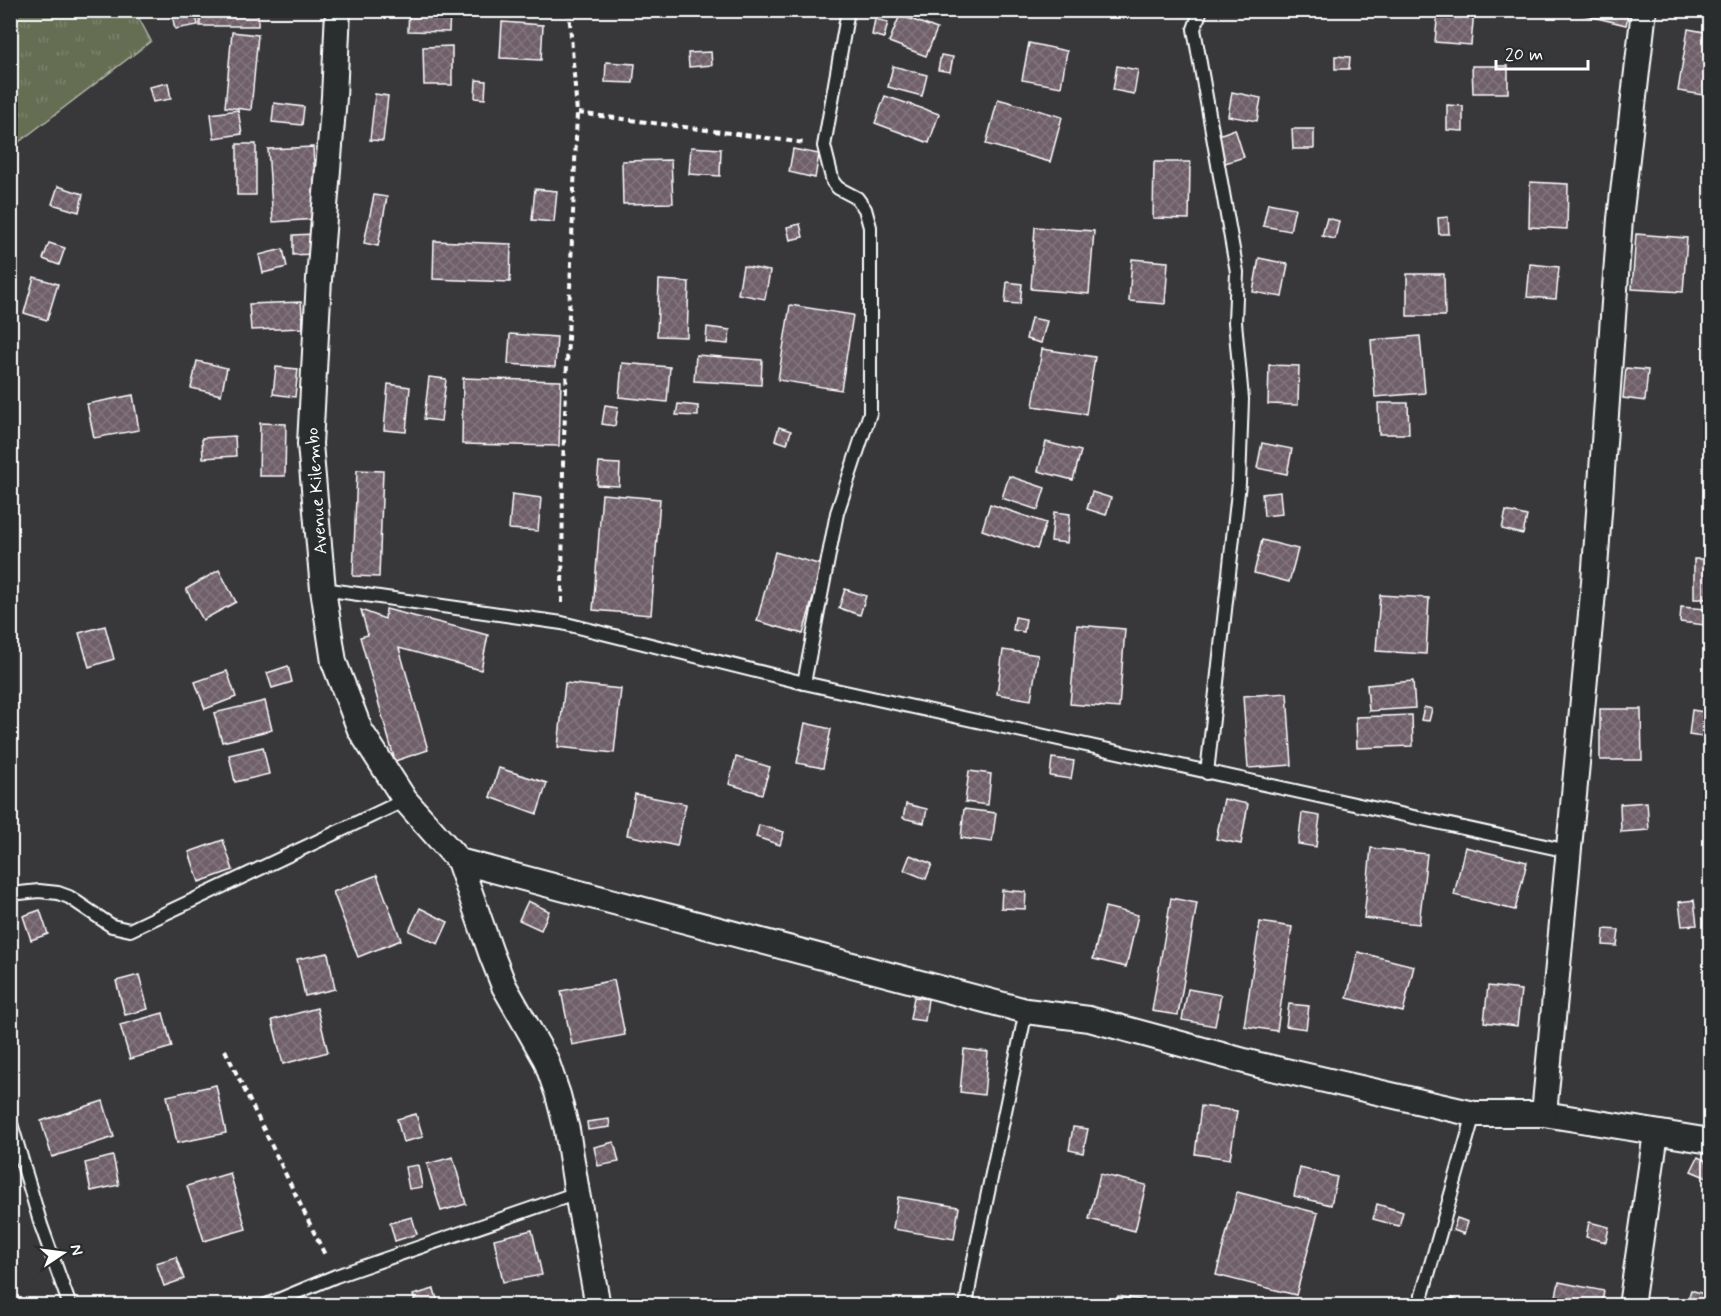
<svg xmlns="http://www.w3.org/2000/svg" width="1721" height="1316" font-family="Mynerve,sans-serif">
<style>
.grass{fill:url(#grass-tufts);stroke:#b2b6a9;stroke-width:1.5}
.building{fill:url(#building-cross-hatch);stroke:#fff;stroke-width:1.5}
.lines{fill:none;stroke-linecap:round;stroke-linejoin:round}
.lane-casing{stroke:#fff;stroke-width:16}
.street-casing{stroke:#fff;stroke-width:28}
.path{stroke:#fff;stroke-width:4;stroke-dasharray:6 4.5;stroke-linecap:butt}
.lane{stroke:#2a2d2e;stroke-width:12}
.street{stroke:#2a2d2e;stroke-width:24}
.labels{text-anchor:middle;stroke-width:6;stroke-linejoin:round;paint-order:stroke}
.street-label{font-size:18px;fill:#fff;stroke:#2a2d2e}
</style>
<defs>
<pattern id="grass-tufts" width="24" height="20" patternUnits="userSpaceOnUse" patternTransform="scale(1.5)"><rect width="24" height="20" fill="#656d53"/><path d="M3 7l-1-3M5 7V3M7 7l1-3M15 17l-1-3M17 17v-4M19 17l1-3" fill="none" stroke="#7c836d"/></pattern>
<pattern id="building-cross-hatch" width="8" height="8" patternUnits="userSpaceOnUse" patternTransform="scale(1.5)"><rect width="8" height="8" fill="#6e5e68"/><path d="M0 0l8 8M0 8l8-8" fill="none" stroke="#84767f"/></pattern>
</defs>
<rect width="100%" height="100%" fill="#38373a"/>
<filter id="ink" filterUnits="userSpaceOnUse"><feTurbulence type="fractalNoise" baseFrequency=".0167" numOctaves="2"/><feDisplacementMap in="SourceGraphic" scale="12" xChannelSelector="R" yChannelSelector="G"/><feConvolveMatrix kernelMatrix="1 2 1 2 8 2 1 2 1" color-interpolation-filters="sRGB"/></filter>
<g filter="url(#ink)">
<polygon class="grass" points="11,10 135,11 151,41 19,142 11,153"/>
<g class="building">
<polygon points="171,10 195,10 198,25 175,29"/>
<rect x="200" y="10" width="58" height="16"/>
<polygon points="409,10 450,10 449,32 408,31"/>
<polygon points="1264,10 1296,10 1295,17"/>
<polygon points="1438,10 1474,10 1471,45 1435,42"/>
<polygon points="1564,10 1629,10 1626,25"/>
<polygon points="900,15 937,29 926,56 889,42"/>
<polygon points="875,19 888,22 884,38 872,35"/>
<polygon points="502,22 543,25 541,60 500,58"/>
<polygon points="1688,29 1710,33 1710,96 1678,91"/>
<polygon points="232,32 258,35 251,110 225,107"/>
<polygon points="1029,43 1067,51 1061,87 1022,80"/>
<polygon points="452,46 452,85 424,85 423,47"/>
<polygon points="711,52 712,65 689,67 688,53"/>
<polygon points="941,55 953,57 950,72 938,70"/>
<polygon points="1335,56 1350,57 1349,69 1335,69"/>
<polygon points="606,62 635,64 633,83 605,82"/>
<polygon points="893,66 927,75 922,96 888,87"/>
<polygon points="1117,66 1138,70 1134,94 1113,90"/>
<polygon points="1472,66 1508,66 1508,93 1473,93"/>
<polygon points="476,80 486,81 485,99 475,98"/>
<polygon points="168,83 171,99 153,102 149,87"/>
<polygon points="1232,92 1261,98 1257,121 1228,116"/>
<polygon points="375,94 388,96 383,141 370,140"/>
<polygon points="885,96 939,114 929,143 875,123"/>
<polygon points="998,99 1062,117 1050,162 986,144"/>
<polygon points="274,103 304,107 302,125 272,122"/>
<polygon points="1447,105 1463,106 1463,131 1447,130"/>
<polygon points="238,110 242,134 214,138 211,114"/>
<polygon points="1235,129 1244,157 1225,163 1216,136"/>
<polygon points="1292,129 1314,129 1314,149 1293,149"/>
<rect x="237" y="144" width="19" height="51"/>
<polygon points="313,147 317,219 273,222 268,149"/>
<polygon points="691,147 721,149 720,176 689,174"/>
<polygon points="793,149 819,154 815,178 789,172"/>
<polygon points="671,160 673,203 623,204 622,161"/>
<polygon points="1154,162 1190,162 1189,219 1153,218"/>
<polygon points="1530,182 1568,184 1567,229 1529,227"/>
<polygon points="58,186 83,194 79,212 52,204"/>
<polygon points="535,189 557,191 554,222 532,220"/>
<polygon points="374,195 387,197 378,246 364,243"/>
<polygon points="1268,203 1295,208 1290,231 1263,226"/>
<polygon points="1448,217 1449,234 1439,234 1438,218"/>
<polygon points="1327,218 1339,221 1335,239 1322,236"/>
<polygon points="800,224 803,237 790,240 787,227"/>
<polygon points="1035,227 1094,231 1089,294 1031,289"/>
<polygon points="313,234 313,254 293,255 293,235"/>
<polygon points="1636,234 1687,238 1683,292 1632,289"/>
<polygon points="434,241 511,244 510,282 433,279"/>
<polygon points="49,243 65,248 59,265 43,259"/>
<polygon points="283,249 287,267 263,273 259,255"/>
<polygon points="1259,258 1288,264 1282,297 1253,292"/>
<polygon points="1132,259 1168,262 1165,304 1129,301"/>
<polygon points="1530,264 1559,267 1556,299 1527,297"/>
<polygon points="743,266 770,271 765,299 738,294"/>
<polygon points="1407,274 1444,274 1445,316 1407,316"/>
<polygon points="34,277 58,284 47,320 24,313"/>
<polygon points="659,280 689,282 687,337 657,336"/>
<polygon points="1007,282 1022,284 1020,304 1005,303"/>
<polygon points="301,302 303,328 251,330 249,304"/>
<polygon points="790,305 853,315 841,390 778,380"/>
<polygon points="1031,318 1047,321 1041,343 1026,339"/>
<polygon points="707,327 730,330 728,344 706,342"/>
<polygon points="510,334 557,337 555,367 508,364"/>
<polygon points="1420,336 1425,393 1375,397 1371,340"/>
<polygon points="1042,349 1095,357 1086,414 1033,406"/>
<polygon points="696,355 762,360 761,385 694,381"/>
<polygon points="197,361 227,368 221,395 191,388"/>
<polygon points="622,363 670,367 667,402 619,397"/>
<polygon points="1269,365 1299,366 1298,405 1268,404"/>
<polygon points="276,367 298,369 295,397 273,394"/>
<polygon points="1626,368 1648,370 1645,401 1623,398"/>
<polygon points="429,377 446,379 441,421 424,419"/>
<polygon points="463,378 561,381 559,446 462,444"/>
<polygon points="388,384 410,387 406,432 384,430"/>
<polygon points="133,395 139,430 94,438 87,404"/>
<polygon points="1378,403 1408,403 1409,434 1379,434"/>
<polygon points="678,404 698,406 698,416 676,415"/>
<polygon points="605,405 618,407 615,426 602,424"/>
<polygon points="260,423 286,424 285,476 259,476"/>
<polygon points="779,427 791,431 787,444 775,440"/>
<polygon points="235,436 236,456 203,458 202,438"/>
<polygon points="1046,442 1081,451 1073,480 1038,471"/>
<polygon points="1262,443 1292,449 1287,474 1257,468"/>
<polygon points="599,463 620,464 619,486 597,485"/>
<polygon points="357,470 383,471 379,577 353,576"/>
<polygon points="1009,476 1045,488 1038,510 1002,498"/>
<polygon points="1092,492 1111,498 1106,515 1087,509"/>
<polygon points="1280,492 1282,514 1264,516 1262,494"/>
<polygon points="512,494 541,498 538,531 509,529"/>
<polygon points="602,494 660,499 651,615 593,610"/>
<polygon points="990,504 1046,523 1037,549 982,530"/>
<polygon points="1506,511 1527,516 1523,534 1502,529"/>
<polygon points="1054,512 1070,514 1067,543 1051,541"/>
<polygon points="1262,540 1298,549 1289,582 1254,573"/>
<polygon points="775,552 822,565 803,634 757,621"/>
<rect x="1694" y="559" width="16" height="40"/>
<polygon points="219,570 236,602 203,620 186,589"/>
<polygon points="845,589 866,596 860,615 839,608"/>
<polygon points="1380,595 1429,598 1426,654 1376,651"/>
<polygon points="1681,607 1706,609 1705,625 1680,622"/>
<polygon points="386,609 488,635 481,670 399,648 428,750 395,761 360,637 368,635 361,610 385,619"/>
<polygon points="1015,617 1026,619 1024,632 1013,630"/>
<polygon points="1077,625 1125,629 1119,708 1070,704"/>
<polygon points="105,626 114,659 89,667 79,633"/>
<polygon points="1003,650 1038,655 1031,700 997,694"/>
<polygon points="288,666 292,682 272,688 267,673"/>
<polygon points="227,671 236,697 205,709 195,682"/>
<polygon points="1413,681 1415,708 1369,711 1367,685"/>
<polygon points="565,683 621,689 614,753 558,747"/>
<polygon points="1287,693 1292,765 1248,768 1243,696"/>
<polygon points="265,701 272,730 222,742 214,713"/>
<polygon points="1424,707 1432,709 1429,721 1421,720"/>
<polygon points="1600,709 1641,709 1642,760 1600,760"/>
<polygon points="1692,710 1710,713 1710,738 1689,735"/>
<polygon points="1412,715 1413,746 1357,748 1356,717"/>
<polygon points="805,723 831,729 823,768 797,763"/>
<polygon points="263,747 269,774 235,782 229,755"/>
<polygon points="736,757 770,767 762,794 729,784"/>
<polygon points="1052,758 1074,761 1071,779 1050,776"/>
<polygon points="499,768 547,783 537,814 490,797"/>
<polygon points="969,771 991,774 988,805 965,802"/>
<polygon points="635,794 686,804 677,846 627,835"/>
<polygon points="1224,799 1248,804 1241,844 1216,839"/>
<polygon points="1647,802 1649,830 1621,832 1620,804"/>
<polygon points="906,804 927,809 924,823 903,818"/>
<polygon points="964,809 996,813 992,842 961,838"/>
<polygon points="1302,813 1320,816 1316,847 1298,844"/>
<polygon points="759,825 784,832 780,845 756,837"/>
<polygon points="223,840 233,870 199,882 189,852"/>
<polygon points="1465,847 1527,862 1515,910 1454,895"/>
<polygon points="1371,848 1427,854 1419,924 1364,918"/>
<polygon points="910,855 932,864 926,879 904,870"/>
<polygon points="377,875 401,940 358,957 333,892"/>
<polygon points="1002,890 1026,892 1025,909 1001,908"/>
<polygon points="1171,898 1197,903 1178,1015 1152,1011"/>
<polygon points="1694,900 1697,925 1682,926 1679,902"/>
<polygon points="528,901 549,911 541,930 519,920"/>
<polygon points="1105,907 1138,915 1126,967 1093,959"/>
<polygon points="420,908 448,922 438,944 409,931"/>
<polygon points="40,910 48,934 31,940 23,916"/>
<polygon points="1260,922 1292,927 1277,1031 1244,1026"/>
<polygon points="1604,929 1619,930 1617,946 1603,945"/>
<polygon points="1358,952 1414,966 1403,1012 1347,998"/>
<polygon points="328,953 335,989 305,996 297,959"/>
<polygon points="139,975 148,1009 125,1015 116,981"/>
<polygon points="614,980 625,1035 572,1045 561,991"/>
<polygon points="1488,986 1521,990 1517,1026 1484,1022"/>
<polygon points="1188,989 1221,995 1215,1026 1182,1020"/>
<polygon points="914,997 928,999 925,1021 910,1019"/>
<polygon points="1289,1004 1309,1006 1306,1029 1286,1026"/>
<polygon points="317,1008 328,1052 283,1064 272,1020"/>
<polygon points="163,1013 172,1047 130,1059 120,1025"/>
<polygon points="964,1049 988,1052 984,1095 960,1092"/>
<polygon points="216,1085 226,1133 177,1143 167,1096"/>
<polygon points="103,1101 114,1137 52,1157 41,1121"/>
<polygon points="1201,1106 1237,1111 1230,1159 1195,1154"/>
<polygon points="416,1114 423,1137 403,1142 397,1119"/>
<polygon points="609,1119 610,1127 588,1130 587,1122"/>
<polygon points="1073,1127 1088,1129 1083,1153 1069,1150"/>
<polygon points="614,1142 619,1162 598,1166 594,1147"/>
<polygon points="113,1156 119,1185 91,1191 85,1163"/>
<polygon points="453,1157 466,1204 441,1211 427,1164"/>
<polygon points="1698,1157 1710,1163 1710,1179 1691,1171"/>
<polygon points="418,1165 422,1187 409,1189 405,1167"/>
<polygon points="1300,1168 1337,1177 1331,1205 1294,1196"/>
<polygon points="230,1173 246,1229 204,1241 187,1186"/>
<polygon points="1100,1174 1146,1185 1135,1231 1089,1219"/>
<polygon points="1237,1192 1318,1213 1296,1295 1216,1275"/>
<polygon points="898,1197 959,1207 954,1239 893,1229"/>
<polygon points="1377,1204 1403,1212 1399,1226 1373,1219"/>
<polygon points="412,1217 417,1234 395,1241 390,1223"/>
<polygon points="1457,1218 1468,1222 1464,1234 1453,1230"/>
<polygon points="1589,1222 1609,1227 1606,1242 1586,1237"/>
<polygon points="532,1230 542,1275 503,1282 494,1239"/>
<polygon points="176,1257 184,1279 164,1286 156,1263"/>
<polygon points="1559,1282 1604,1291 1601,1306 1554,1306"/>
<polygon points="434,1289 439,1306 416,1306 413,1295"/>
<polygon points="1691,1290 1710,1296 1710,1306 1686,1306"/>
<polygon points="1118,1296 1141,1300 1140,1306 1116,1306"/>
<polygon points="1450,1298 1475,1306 1448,1306"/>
</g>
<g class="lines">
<g class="lane-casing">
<g id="lane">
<polyline points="1201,10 1194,29 1237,272 1235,322 1242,399 1239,483 1207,773"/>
<polyline points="323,589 562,623 804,683 1568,851"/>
<polyline points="804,683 837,513 870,413 870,227 865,209 857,198 838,188 833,182 824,146 848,10"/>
<polyline points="10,894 39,891 58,893 69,897 112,926 130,930 405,800"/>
<polyline points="10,1120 41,1225 70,1306"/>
<polyline points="264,1306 336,1276 577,1193"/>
<polyline points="966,1306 972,1269 1026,1011"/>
<polyline points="1419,1306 1474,1114"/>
</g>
</g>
<g class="street-casing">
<g id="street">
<polyline points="338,10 334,97 319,279 310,444 323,589 334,662 360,730 405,800 459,861 491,953 504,986 546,1060 558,1095 567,1130 577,1193 598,1306"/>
<polyline points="459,861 1026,1011 1089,1019 1259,1065 1474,1114 1544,1114 1710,1141"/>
<polyline points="1544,1114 1594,582 1620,219 1644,10"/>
<polyline points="1631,1306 1656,1133"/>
</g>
</g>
<g class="path">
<polyline points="578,113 805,143"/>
<polyline points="562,603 563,464 577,113 569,10"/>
<polyline points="225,1050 326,1257"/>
</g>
<use href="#lane" class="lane"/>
<use href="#street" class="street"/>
</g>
</g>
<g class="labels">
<g class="street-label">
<text transform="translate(316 491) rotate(-94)" y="6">Avenue Kilembo</text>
</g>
</g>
<rect width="1721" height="1316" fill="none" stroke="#2a2d2e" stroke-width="36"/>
<rect x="18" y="18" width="1685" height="1280" fill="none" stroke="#fff" stroke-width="2" filter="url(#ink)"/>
<g transform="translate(63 1253) rotate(77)" stroke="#2a2d2e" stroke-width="4.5" paint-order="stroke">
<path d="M0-4.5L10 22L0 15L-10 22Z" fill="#ffffff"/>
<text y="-9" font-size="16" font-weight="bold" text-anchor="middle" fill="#ffffff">N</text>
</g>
<path d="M1496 60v9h92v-9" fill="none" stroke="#ffffff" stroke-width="3"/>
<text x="1505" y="60" font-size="18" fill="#ffffff" stroke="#2a2d2e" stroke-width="4.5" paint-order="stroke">20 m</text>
</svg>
